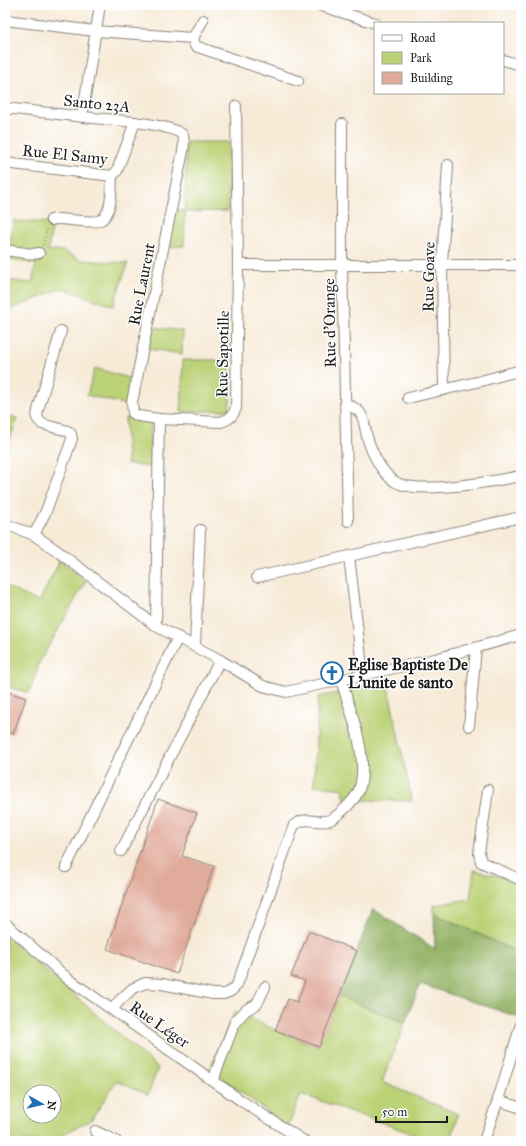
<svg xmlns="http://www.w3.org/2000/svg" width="526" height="1146" font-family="'IM FELL Great Primer',serif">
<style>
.green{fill:#bcd277;stroke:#6c774a;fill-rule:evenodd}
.forest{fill:#95b468;stroke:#586842}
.building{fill:#e1ab9b}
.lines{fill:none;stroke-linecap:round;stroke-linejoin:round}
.minor-casing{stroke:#8a847a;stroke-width:12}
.path{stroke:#8a847a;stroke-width:1.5;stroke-dasharray:1 3;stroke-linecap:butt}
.minor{stroke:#fff;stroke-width:10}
.labels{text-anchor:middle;stroke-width:3;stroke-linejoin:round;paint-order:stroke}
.street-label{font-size:16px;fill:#1c1c1c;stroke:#fff}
.poi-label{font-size:16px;font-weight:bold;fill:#1c1c1c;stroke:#fff;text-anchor:start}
</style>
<rect width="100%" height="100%" fill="#fff"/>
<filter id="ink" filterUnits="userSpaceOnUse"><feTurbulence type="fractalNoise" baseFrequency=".025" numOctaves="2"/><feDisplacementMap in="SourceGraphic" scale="8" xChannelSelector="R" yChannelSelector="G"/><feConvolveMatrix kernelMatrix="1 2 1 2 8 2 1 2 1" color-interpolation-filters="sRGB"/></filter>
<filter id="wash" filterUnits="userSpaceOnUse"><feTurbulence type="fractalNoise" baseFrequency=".012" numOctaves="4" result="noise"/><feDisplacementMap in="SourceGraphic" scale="16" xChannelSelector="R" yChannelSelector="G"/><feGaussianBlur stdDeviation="0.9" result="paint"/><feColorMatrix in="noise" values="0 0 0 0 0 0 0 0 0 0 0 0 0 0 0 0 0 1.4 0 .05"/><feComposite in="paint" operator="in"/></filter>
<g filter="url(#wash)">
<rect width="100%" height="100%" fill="#f7ebd8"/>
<g class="green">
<polygon points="186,142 229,142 228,211 185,212 184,246 166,247 170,209 185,211"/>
<polygon points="14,221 53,223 48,250 63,251 81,260 128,263 113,306 62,288 5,312 5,280 32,283 36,264 5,259"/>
<polygon points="153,327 183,331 182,354 149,349"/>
<polygon points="183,360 230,360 230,401 229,410 181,412"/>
<polygon points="95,368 132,379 126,405 87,395"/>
<polygon points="5,414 17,418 5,455"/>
<polygon points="125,418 151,418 150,467 127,464"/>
<polygon points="60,560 86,581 40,661 29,693 5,686 5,586 39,602"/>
<polygon points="387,682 412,801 345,800 343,789 314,785 318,697"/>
<polygon points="474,870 521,882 521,954 434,913 434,905 470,899"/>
<path d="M 5,935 L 158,1068 L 148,1095 L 117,1081 L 91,1120 L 50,1141 L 5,1141 ZM 30,1092 L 54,1092 L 54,1116 L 30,1116 Z"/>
<polygon points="339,996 405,1023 382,1082 458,1114 451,1141 433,1141 301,1094 288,1127 210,1069 235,1011 275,1030 318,1047"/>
</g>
<polygon class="forest" points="373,909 435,949 434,913 521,954 521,1006 518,1017 420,984 405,1023 339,996"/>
<g id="blocks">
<g class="building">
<polygon points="5,691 26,698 13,734 5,731"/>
<polygon points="158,799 197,813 182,856 214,866 177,974 107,949"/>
<polygon points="309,931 357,951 319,1047 275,1030 288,999 297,1002 305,981 291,976"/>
</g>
</g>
</g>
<g filter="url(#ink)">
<use href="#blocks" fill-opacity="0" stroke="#8a847a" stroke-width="1"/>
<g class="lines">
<g class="minor-casing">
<g id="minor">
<polyline points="319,5 375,23"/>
<polyline points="5,20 95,31 193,38 195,46 298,81"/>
<polyline points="193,38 203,20"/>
<polyline points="503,60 521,65"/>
<path d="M 5,108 C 31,111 58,114 84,117 C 106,120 167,122 183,135 L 184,143 L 183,151 L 132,402 L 133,413 L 138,416 L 159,419"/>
<polyline points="82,117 100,5"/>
<polyline points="342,124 342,265 348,521"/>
<polyline points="5,163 112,176 117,171 135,122"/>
<path d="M 51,220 C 57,218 63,219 70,220 C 78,220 89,223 98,221 C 113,217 111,189 112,176"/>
<polyline points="5,250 32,254 39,253"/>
<polyline points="238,265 521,265"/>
<polyline points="444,390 442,265 448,165"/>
<polyline points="408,398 481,381 521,370"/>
<path d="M 346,404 C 365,411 363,419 367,437 C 372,453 380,471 394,481 C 414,496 495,481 521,476"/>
<polyline points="5,524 34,535 56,550 156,626 220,660 263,686 286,692 435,659 521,635"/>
<polyline points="34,535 46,511 72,439 71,434 68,431 42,424 37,418 38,410 61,331"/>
<polyline points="349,556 363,675"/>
<polyline points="257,577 521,517"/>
<path d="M 156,626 L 159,419 L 221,422 C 230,419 233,416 236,408 L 238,265 L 236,106"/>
<polyline points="195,646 200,530"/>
<polyline points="469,726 476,648"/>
<polyline points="488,790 479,853 481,862 521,880"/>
<polyline points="121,851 220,660"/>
<polyline points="66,867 178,637"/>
<polyline points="5,923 67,978 243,1102 304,1141"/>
<path d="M 113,1009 L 119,1001 L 132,989 L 145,983 L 162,984 L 213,994 L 224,994 L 231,991 L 237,985 L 294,825 C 296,824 299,822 302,821 C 312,818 320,825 332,819 C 340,814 356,799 359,790 C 370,759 350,710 341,680"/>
<polyline points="214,1081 216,1072 235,1022 246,1010 257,1004 265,987"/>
<polyline points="498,1100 521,1108"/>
<polyline points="95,1131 116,1141"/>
<polyline points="484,1141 498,1100 521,1024"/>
</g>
</g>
<polyline class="path" points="43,245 47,229"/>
<use href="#minor" class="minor"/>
</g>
</g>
<defs>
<g id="church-ring" transform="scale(1.15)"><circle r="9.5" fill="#fff" stroke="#1f6fb2" stroke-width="1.5"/><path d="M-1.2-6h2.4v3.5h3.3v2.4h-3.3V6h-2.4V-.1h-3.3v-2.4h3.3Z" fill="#1f6fb2"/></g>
</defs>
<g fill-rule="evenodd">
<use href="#church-ring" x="332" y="673"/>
</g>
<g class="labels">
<g class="street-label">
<text transform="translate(97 103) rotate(6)" y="6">Santo 23A</text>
<text transform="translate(65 154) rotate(6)" y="6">Rue El Samy</text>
<text transform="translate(428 277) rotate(-89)" y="6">Rue Goave</text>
<text transform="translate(141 284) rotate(-79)" y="6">Rue Laurent</text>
<text transform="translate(329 323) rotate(-91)" y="6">Rue d'Orange</text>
<text transform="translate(222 354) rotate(-89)" y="6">Rue Sapotille</text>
<text transform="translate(160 1024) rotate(35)" y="6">Rue Léger</text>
</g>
<g class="poi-label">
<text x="348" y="670">Eglise Baptiste De<tspan x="348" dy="18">L'unite de santo</tspan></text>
</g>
</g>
<rect width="526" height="1146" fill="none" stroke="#fff" stroke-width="20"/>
<rect x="374" y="22" width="130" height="72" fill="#ffffff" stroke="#a4a4a4"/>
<rect x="382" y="35" width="20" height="6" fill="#ffffff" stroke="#a4a4a4"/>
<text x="410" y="42" font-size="12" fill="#1c1c1c">Road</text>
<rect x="382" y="52" width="20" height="12" fill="#bcd277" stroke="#a4a4a4"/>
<text x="410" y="62" font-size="12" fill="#1c1c1c">Park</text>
<rect x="382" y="72" width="20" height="12" fill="#e1ab9b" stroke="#a4a4a4"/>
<text x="410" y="82" font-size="12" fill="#1c1c1c">Building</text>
<g transform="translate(42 1104) rotate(98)"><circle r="19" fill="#ffffff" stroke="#a4a4a4"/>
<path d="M0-3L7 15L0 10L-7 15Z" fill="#1f6fb2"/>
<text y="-6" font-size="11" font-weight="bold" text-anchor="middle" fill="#1c1c1c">N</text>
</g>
<path d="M376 1116v6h71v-6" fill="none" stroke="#1c1c1c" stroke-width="2"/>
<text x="382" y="1116" font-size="12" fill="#1c1c1c" stroke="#ffffff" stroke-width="3" paint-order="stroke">50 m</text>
</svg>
